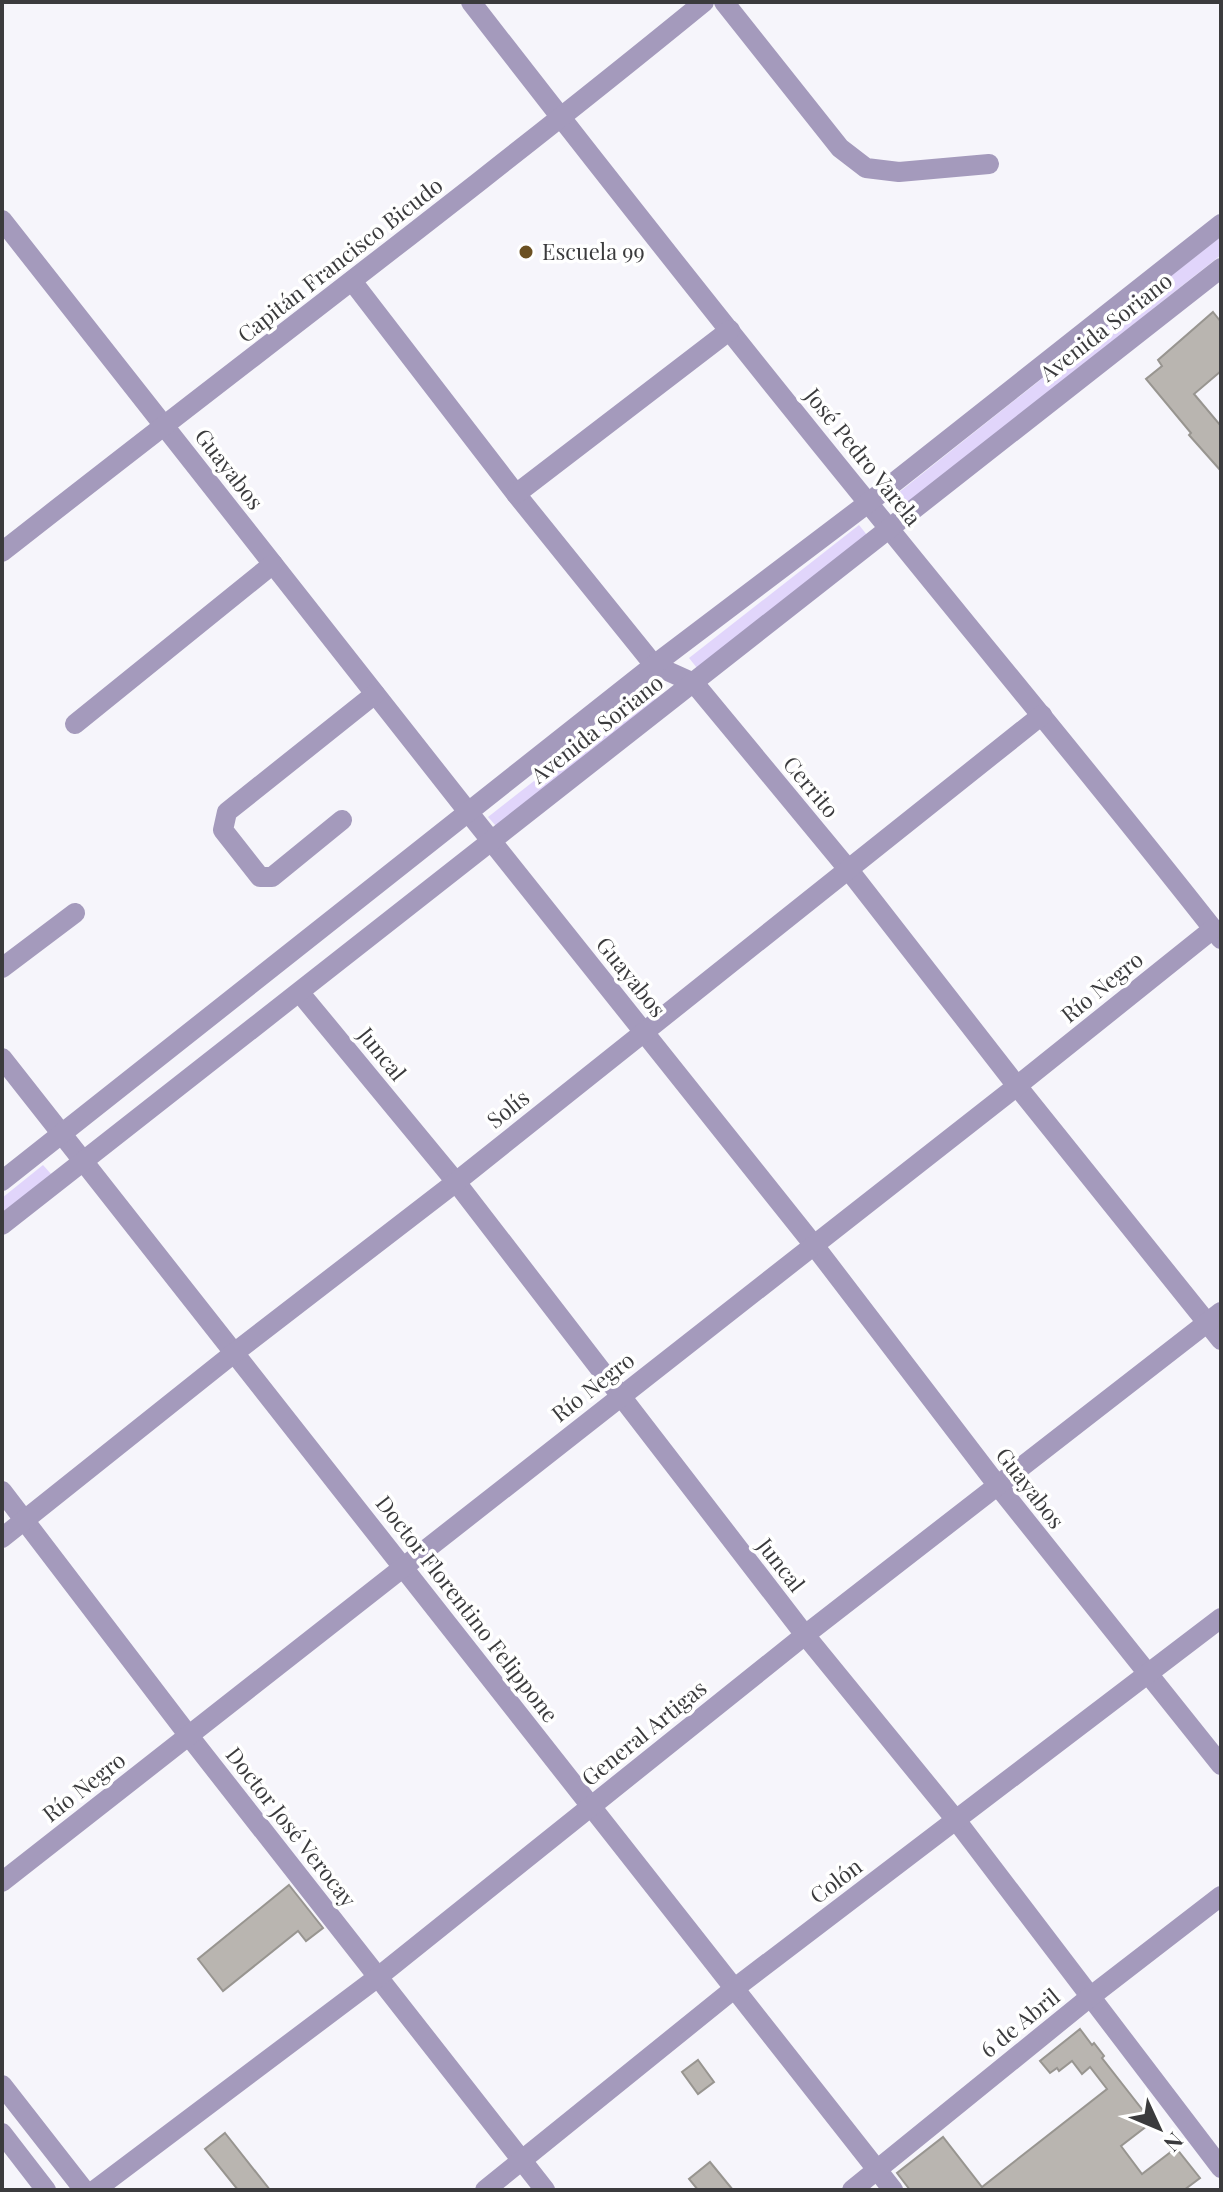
<svg xmlns="http://www.w3.org/2000/svg" width="1223" height="2192" font-family="'Playfair Display',serif">
<style>
.green{fill:#e1d5fb}
.building{fill:#b9b5b0;stroke:#989590;stroke-width:2}
.lines{fill:none;stroke-linecap:round;stroke-linejoin:round}
.minor{stroke:#a49abc;stroke-width:20}
.poi-dot{fill:#6b5022;stroke:#fff;stroke-width:3}
.labels{text-anchor:middle;stroke-width:7;stroke-linejoin:round;paint-order:stroke}
.poi-label{font-size:22px;fill:#3b3b3d;stroke:#fff;text-anchor:start}
.street-label{font-size:22px;fill:#3b3b3d;stroke:#fff}
</style>
<rect width="100%" height="100%" fill="#f6f5fb"/>
<g class="green">
<polygon points="1221,236 1221,255 897,512 888,501"/>
<polygon points="859,525 867,535 697,668 689,658"/>
<polygon points="649,691 656,701 496,826 488,817"/>
<polygon points="43,1165 51,1174 2,1214 2,1198"/>
</g>
<g class="building">
<polygon points="1213,312 1221,322 1221,371 1194,394 1221,426 1221,471 1189,435 1191,433 1146,379 1162,366 1158,360"/>
<polygon points="289,1885 323,1928 306,1941 298,1931 223,1991 198,1959"/>
<polygon points="1080,2029 1092,2045 1094,2043 1104,2056 1102,2058 1152,2122 1121,2146 1142,2174 1176,2148 1200,2178 1184,2190 910,2190 897,2173 943,2137 982,2187 1107,2089 1090,2067 1082,2074 1072,2061 1059,2071 1057,2068 1050,2073 1040,2061"/>
<polygon points="698,2060 714,2082 698,2094 682,2072"/>
<polygon points="225,2133 270,2190 238,2190 205,2149"/>
<polygon points="710,2162 733,2190 698,2190 689,2179"/>
</g>
<g class="lines">
<g class="minor">
<path d="M 471,2 C 609,180 749,357 891,531 C 1001,667 1113,801 1221,939"/>
<polyline points="724,2 840,148 866,168 899,172 989,164"/>
<polyline points="2,220 469,813 813,1244 998,1486 1221,1765"/>
<polyline points="352,281 516,494 654,665 694,683 848,869 1017,1086 1221,1340"/>
<polyline points="516,494 730,330"/>
<path d="M 2,552 C 236,368 474,190 704,2"/>
<polyline points="75,724 273,564"/>
<polyline points="342,820 272,877 260,877 223,830 227,812 375,694"/>
<polyline points="2,968 75,913"/>
<polyline points="300,993 456,1182 805,1635 956,1820 1221,2168"/>
<polyline points="2,1058 893,2190"/>
<polyline points="2,1181 654,665 868,503 1221,224"/>
<polyline points="2,1225 1221,268"/>
<polyline points="2,1491 189,1736 545,2190"/>
<polyline points="2,1538 234,1353 456,1182 1042,715"/>
<polyline points="2,1882 1017,1086 1213,929"/>
<polyline points="2,2085 84,2190"/>
<polyline points="2,2133 46,2190"/>
<polyline points="95,2190 378,1977 805,1635 1221,1312"/>
<polyline points="485,2190 735,1988 1221,1618"/>
<polyline points="852,2190 1090,1997 1221,1896"/>
</g>
</g>
<circle class="poi-dot" cx="526" cy="252" r="8"/>
<g class="labels">
<g class="poi-label">
<text x="542" y="260">Escuela 99</text>
</g>
<g class="street-label">
<text transform="translate(340 260) rotate(-38)" y="8">Capitán Francisco Bicudo</text>
<text transform="translate(1106 327) rotate(-38)" y="8">Avenida Soriano</text>
<text transform="translate(863 457) rotate(51)" y="8">José Pedro Varela</text>
<text transform="translate(229 469) rotate(52)" y="8">Guayabos</text>
<text transform="translate(597 729) rotate(-38)" y="8">Avenida Soriano</text>
<text transform="translate(811 787) rotate(50)" y="8">Cerrito</text>
<text transform="translate(631 977) rotate(51)" y="8">Guayabos</text>
<text transform="translate(1102 987) rotate(-39)" y="8">Río Negro</text>
<text transform="translate(382 1054) rotate(51)" y="8">Juncal</text>
<text transform="translate(508 1109) rotate(-39)" y="8">Solís</text>
<text transform="translate(593 1387) rotate(-38)" y="8">Río Negro</text>
<text transform="translate(1030 1488) rotate(52)" y="8">Guayabos</text>
<text transform="translate(781 1565) rotate(52)" y="8">Juncal</text>
<text transform="translate(467 1609) rotate(52)" y="8">Doctor Florentino Felippone</text>
<text transform="translate(644 1733) rotate(-39)" y="8">General Artigas</text>
<text transform="translate(84 1787) rotate(-38)" y="8">Río Negro</text>
<text transform="translate(291 1827) rotate(52)" y="8">Doctor José Verocay</text>
<text transform="translate(836 1881) rotate(-37)" y="8">Colón</text>
<text transform="translate(1020 2023) rotate(-39)" y="8">6 de Abril</text>
</g>
</g>
<rect width="1223" height="2192" fill="none" stroke="#3b3b3d" stroke-width="8"/>
<g transform="translate(1159 2128) rotate(134)" stroke="#ffffff" stroke-width="6" paint-order="stroke">
<path d="M0-6L14 30L0 20L-14 30Z" fill="#3b3b3d"/>
<text y="-12" font-size="22" font-weight="bold" text-anchor="middle" fill="#3b3b3d">N</text>
</g>
</svg>
